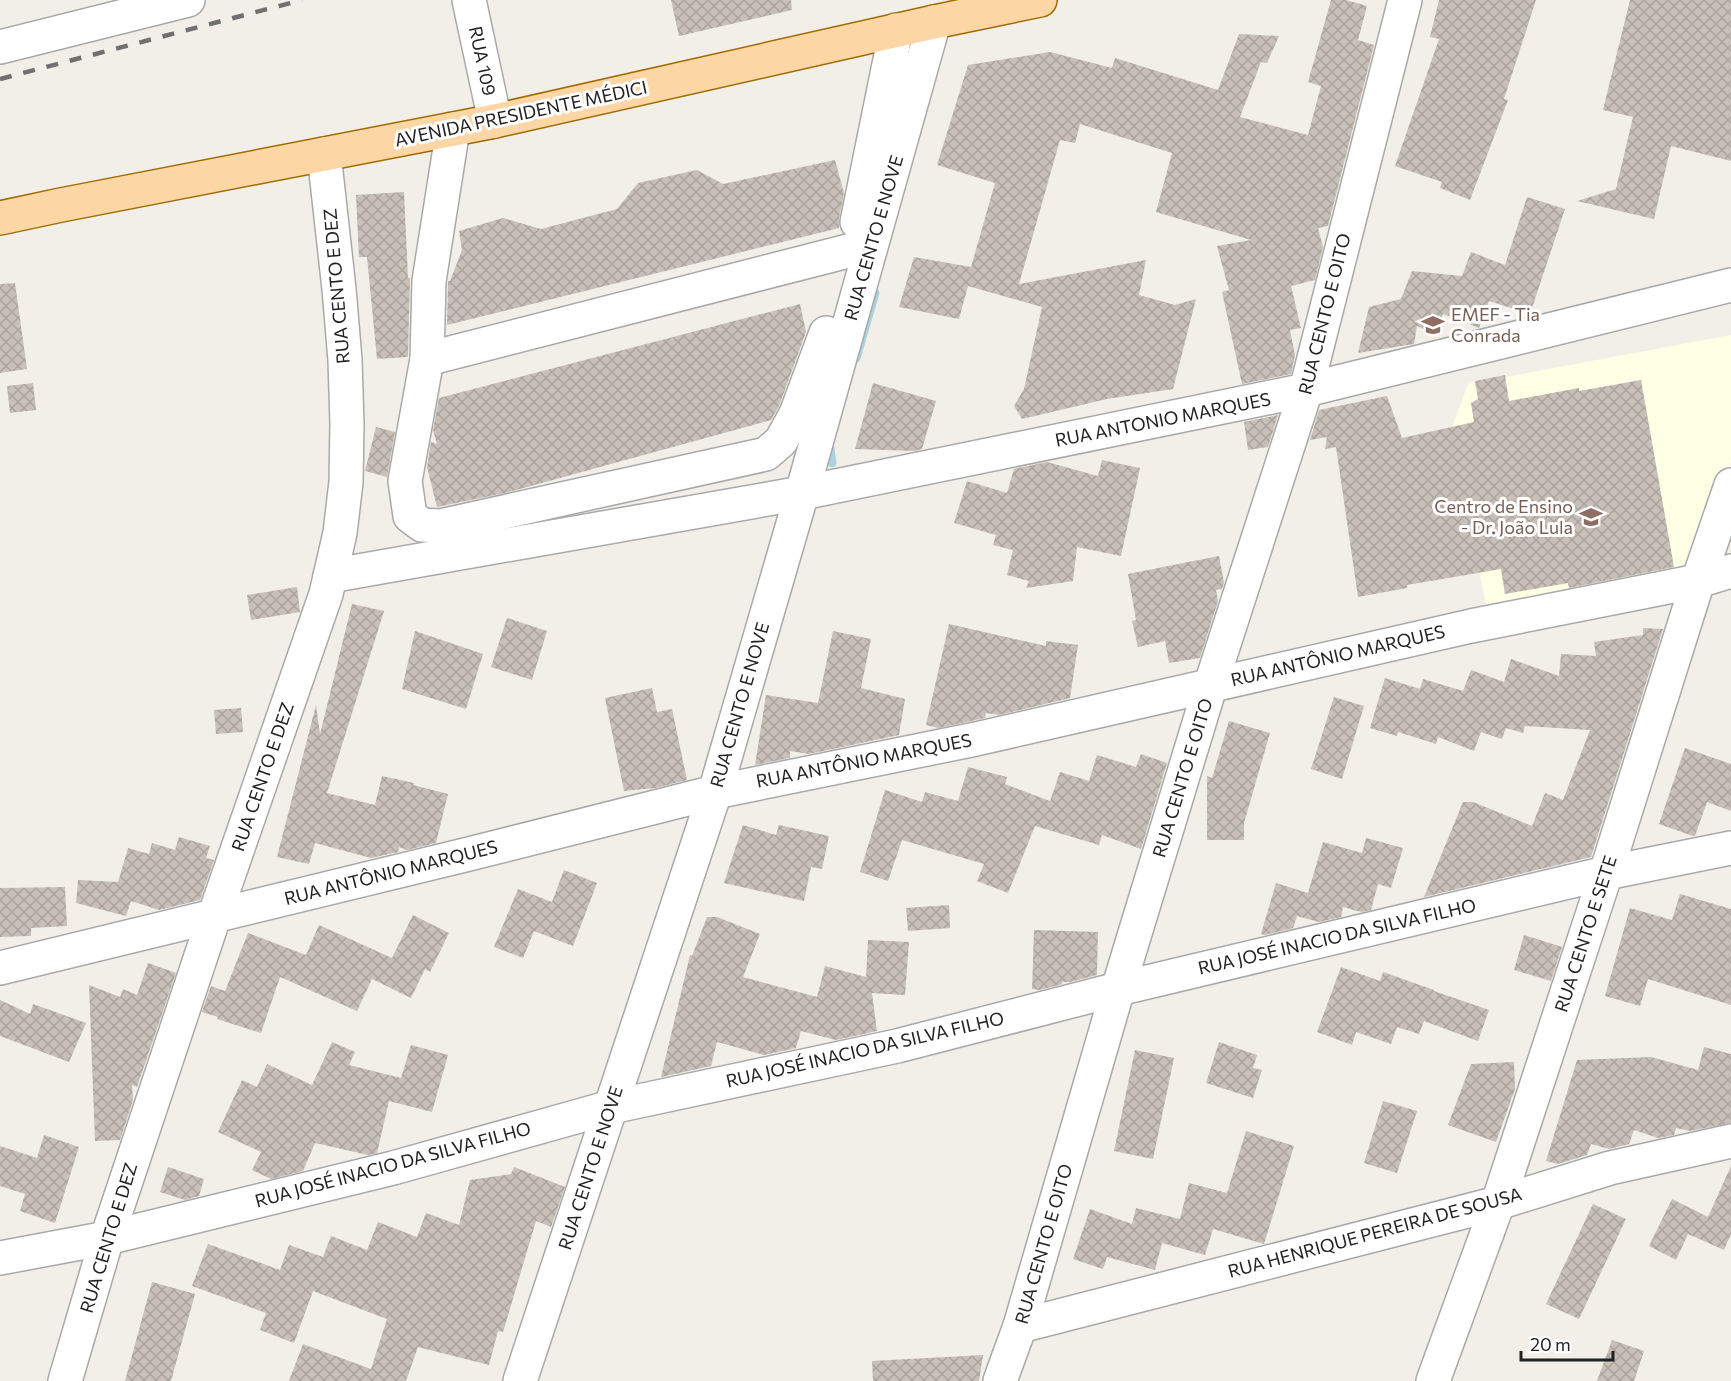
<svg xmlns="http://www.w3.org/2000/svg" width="1731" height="1381" font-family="Commissioner,sans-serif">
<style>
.education{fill:#ffffe5}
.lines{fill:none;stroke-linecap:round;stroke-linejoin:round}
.stream{stroke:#aad3df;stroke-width:9}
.building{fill:url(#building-cross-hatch)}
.minor-casing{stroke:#a9a9a9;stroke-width:36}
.major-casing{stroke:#a06b00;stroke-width:36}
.minor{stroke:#fff;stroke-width:33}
.major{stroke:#fcd6a4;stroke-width:33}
.rail{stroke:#707070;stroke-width:4.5;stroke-dasharray:12 12;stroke-linecap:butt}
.labels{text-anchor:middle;stroke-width:6;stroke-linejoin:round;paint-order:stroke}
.street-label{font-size:18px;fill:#222;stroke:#fff}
.education-label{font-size:18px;fill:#785e54;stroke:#fff;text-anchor:start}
</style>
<defs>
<pattern id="building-cross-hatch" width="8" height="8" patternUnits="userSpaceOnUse" patternTransform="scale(1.5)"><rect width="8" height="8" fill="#c7bfb8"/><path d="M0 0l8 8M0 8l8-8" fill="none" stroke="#aba49e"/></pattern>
</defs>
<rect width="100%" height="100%" fill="#f2efe9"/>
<polygon class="education" points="1731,335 1731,461 1692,577 1488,616 1452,427 1468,384"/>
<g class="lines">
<g class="stream">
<polyline points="856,358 875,293"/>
<polyline points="829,442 832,463"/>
</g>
</g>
<g class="building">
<polygon points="671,0 791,0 792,10 679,36"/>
<polygon points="1331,0 1346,0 1367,6 1358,40 1374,45 1328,226 1318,228 1323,247 1315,280 1291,286 1301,328 1290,330 1295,355 1291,374 1242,384 1222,292 1229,290 1217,246 1251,240 1156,212 1172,153 1080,124 1075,143 1060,140 1019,284 1146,260 1139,295 1175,305 1196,299 1173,389 1107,399 1022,419 1014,406 1024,389 1042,307 968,286 959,319 899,307 914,257 971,267 995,183 937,165 968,65 1050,52 1112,68 1115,58 1218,90 1239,34 1279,36 1267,63 1261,62 1240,117 1308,135 1321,86 1308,82"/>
<polygon points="1439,0 1536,0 1504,99 1508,100 1470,200 1440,188 1442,182 1395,166 1439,39 1430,37"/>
<polygon points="1630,0 1731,0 1731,161 1671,146 1654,219 1577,201 1616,189 1633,117 1603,110"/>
<polygon points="835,160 844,193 839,218 839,228 447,325 448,281 450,281 462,250 459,231 503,218 541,229 617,209 638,183 697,170 723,184"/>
<polygon points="404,192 408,278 410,278 408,357 377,359 367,257 359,257 356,195"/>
<polygon points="1527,197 1565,209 1530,314 1489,301 1479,328 1443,314 1436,334 1417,326 1414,344 1358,353 1369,307 1401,299 1412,271 1462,276 1471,252 1505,265"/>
<polygon points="15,283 27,369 0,373 0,284"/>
<polygon points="800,304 806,332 779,406 771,420 509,492 437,507 427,467 431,442 437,444 433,430 439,398"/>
<polygon points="1505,375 1509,401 1579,388 1579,391 1641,380 1674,567 1569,588 1568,583 1505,594 1501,569 1407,585 1407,588 1358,597 1336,447 1325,449 1327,437 1310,440 1319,410 1387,396 1402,438 1474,422 1471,403 1478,399 1475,381"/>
<polygon points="33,383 36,410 10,413 7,386"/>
<polygon points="873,383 936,401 922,449 915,451 855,449"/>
<polygon points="1278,415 1268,447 1248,450 1244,422"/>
<polygon points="376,427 395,432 387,477 365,471"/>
<polygon points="1102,460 1140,468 1121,556 1077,547 1073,581 1026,588 1029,581 1007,575 1013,550 993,545 996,535 954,523 967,481 1007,493 1014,469 1047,462 1098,476"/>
<polygon points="1219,556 1224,583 1222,589 1216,590 1218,601 1200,658 1169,663 1165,641 1138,647 1132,621 1136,620 1128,574"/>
<polygon points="297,587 300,612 251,620 247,595"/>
<polygon points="352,604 384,611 327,793 375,805 382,776 414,783 413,785 448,794 436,843 407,850 399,847 398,852 371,858 315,843 309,864 277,857 316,705 320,734"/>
<polygon points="507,618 547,631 532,680 491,667"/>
<polygon points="949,624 1046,646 1046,641 1078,645 1070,698 999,715 986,713 985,718 938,728 926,725"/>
<polygon points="1643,628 1663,629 1591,857 1424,897 1463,802 1473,802 1532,826 1545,793 1563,800 1590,730 1525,726 1523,733 1506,728 1502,739 1481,732 1474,751 1438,737 1436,744 1398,732 1397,736 1370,728 1385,678 1420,689 1423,679 1463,691 1471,670 1504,682 1511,659 1559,676 1561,654 1596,656 1594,642 1643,635"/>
<polygon points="415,631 483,654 466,709 402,689"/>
<polygon points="833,631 871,639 861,688 905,699 899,735 809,754 790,751 790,758 755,765 766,695 818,703"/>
<polygon points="652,688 657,712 672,709 687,780 655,788 624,791 605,698"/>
<polygon points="1334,697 1364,706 1342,779 1311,769"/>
<polygon points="241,708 243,732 216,734 214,710"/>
<polygon points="1229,721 1270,733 1244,823 1244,840 1207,840 1207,776 1212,778"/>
<polygon points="1685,748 1731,764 1731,811 1707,802 1695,836 1693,836 1659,824"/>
<polygon points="1141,754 1167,763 1141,849 1102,835 1099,845 1035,826 1008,893 977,881 984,864 902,840 888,881 860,872 885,790 922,802 925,792 958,801 968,767 1007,777 1005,784 1050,801 1060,772 1089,781 1097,755 1136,767"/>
<polygon points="743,825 776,835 779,825 829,836 822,869 811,867 804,901 724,883"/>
<polygon points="179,837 210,846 206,858 214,860 200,900 159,910 131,901 126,916 76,903 78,880 118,882 128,848 149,854 152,843 175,850"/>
<polygon points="1366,838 1403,848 1391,888 1378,884 1371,910 1361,912 1343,907 1341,917 1319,922 1297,916 1293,928 1265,935 1261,934 1276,883 1308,893 1323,842 1362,853"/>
<polygon points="564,870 597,883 573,946 534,931 523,958 494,947 518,889 552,902"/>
<polygon points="65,887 67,926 31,928 31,936 0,937 0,888"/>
<polygon points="1680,894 1731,909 1731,1005 1648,979 1640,1006 1605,996 1630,908 1672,920"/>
<polygon points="949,905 950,928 908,931 906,908"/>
<polygon points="413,915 449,933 430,972 425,969 411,998 372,979 357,1011 280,977 261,1033 217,1019 218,1017 202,1012 211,986 225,991 248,933 306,955 319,925 392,958"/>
<polygon points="707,917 717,917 760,934 743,977 817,997 825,966 866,977 868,940 909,942 905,995 872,993 877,1031 836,1040 801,1031 796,1048 764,1055 717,1042 711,1066 661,1077 690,955 692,956"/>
<polygon points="1034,930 1098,932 1097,975 1070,982 1062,982 1062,984 1040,990 1032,989"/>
<polygon points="1524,935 1562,947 1551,981 1514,970"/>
<polygon points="148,963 176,973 137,1087 132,1085 133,1100 120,1140 95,1141 89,985 120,997 123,989 137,995"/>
<polygon points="1341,967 1380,981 1383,972 1434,990 1434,991 1489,1010 1478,1041 1424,1021 1419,1034 1397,1027 1391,1044 1356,1032 1352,1045 1317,1032"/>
<polygon points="0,1000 30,1014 33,1004 86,1023 69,1062 0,1036"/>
<polygon points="332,1042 355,1052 349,1065 401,1078 411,1045 448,1055 432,1112 389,1101 377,1153 368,1155 315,1143 303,1171 271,1179 252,1170 261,1152 218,1132 242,1080 257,1087 267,1064 312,1085"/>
<polygon points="1219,1042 1257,1055 1253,1068 1262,1070 1253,1098 1206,1083"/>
<polygon points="1704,1047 1731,1054 1731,1123 1690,1131 1676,1128 1674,1135 1658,1138 1634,1130 1629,1144 1609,1149 1591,1144 1587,1155 1558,1164 1546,1161 1577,1060 1651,1057 1698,1070"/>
<polygon points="1135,1050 1174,1058 1153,1159 1114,1151"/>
<polygon points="1514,1062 1515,1089 1496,1142 1448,1125 1471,1064"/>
<polygon points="1383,1101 1417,1111 1397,1173 1364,1163"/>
<polygon points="1246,1131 1294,1146 1264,1244 1213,1229 1205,1255 1162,1243 1155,1270 1107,1257 1103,1269 1073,1259 1090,1209 1132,1224 1136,1208 1180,1219 1189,1183 1227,1193"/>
<polygon points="44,1135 79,1147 55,1223 20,1211 25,1194 0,1186 0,1146 37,1158"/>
<polygon points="1731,1166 1731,1234 1724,1250 1688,1234 1676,1260 1649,1246 1672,1199 1708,1217"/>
<polygon points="168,1167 204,1179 199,1196 185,1200 160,1192"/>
<polygon points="514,1167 565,1187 551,1227 536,1221 503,1332 498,1331 489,1365 418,1347 406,1381 289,1381 303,1344 371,1369 387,1319 313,1291 294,1343 260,1330 266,1313 192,1286 208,1244 280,1270 289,1245 323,1257 331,1236 367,1250 378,1222 417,1237 426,1213 459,1225 470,1180 511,1174"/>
<polygon points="1593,1204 1626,1219 1579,1319 1546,1304"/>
<polygon points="152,1282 195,1294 171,1381 125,1381"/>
<polygon points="1612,1340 1644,1351 1634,1381 1597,1381"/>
<polygon points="983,1355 979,1381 873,1381 872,1361"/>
</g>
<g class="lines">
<g class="minor-casing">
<g id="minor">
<polyline points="469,0 495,121"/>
<polyline points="0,47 188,0"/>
<polyline points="453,129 429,281 427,359 405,481 410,516 422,525 440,526 766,454 781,441 796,414 826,333"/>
<polyline points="857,222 896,30"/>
<polyline points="427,359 852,250"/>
<polyline points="330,576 802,493 1306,390 1731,285"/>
<polyline points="0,968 469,854 715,792 976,739 1471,626 1698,581 1731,571"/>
<polyline points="0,1258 107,1238 393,1168 611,1107 897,1046 1118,989 1606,873 1731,848"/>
<polyline points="1020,1326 1498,1203 1610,1168 1731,1141"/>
<polyline points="65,1381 107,1238 214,917 326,594 340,533 346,482 347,424 345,360 339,289 324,154"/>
<polyline points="520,1381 715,792 802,493 934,22"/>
<polyline points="1000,1381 1020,1326 1118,989 1211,684 1306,390 1405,0"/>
<polyline points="1433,1381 1498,1203 1606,873 1698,581 1731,485"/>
</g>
</g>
<g class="major-casing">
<polyline id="major" points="0,218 61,205 495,121 934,22 1040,0"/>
</g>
<use href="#minor" class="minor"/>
<use href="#major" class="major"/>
<polyline class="rail" points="0,79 302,0"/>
</g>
<defs>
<g id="school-bare" transform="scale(1.8)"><path d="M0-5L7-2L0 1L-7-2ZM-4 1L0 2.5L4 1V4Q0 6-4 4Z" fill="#8d6e63" stroke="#fff" stroke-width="2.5" paint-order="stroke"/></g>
</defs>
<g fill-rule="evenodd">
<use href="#school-bare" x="1433" y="325"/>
<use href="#school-bare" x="1591" y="517"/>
</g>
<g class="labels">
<g class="street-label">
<text transform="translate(482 61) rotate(78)" y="6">RUA 109</text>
<text transform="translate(521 114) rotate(-12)" y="6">AVENIDA PRESIDENTE MÉDICI</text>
<text transform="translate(874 238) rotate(-74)" y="6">RUA CENTO E NOVE</text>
<text transform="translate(337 286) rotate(-95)" y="6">RUA CENTO E DEZ</text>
<text transform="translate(1325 314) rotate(-76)" y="6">RUA CENTO E OITO</text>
<text transform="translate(1163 420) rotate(-11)" y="6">RUA ANTONIO MARQUES</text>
<text transform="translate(1338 656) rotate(-13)" y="6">RUA ANTÔNIO MARQUES</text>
<text transform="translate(740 705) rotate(-74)" y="6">RUA CENTO E NOVE</text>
<text transform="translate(864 761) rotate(-11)" y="6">RUA ANTÔNIO MARQUES</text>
<text transform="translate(263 777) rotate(-71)" y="6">RUA CENTO E DEZ</text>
<text transform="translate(1183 778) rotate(-73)" y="6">RUA CENTO E OITO</text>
<text transform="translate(391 873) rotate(-14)" y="6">RUA ANTÔNIO MARQUES</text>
<text transform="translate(1586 934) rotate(-72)" y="6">RUA CENTO E SETE</text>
<text transform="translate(1337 937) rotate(-13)" y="6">RUA JOSÉ INACIO DA SILVA FILHO</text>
<text transform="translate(865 1050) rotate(-13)" y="6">RUA JOSÉ INACIO DA SILVA FILHO</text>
<text transform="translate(393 1165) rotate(-15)" y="6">RUA JOSÉ INACIO DA SILVA FILHO</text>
<text transform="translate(591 1168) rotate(-72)" y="6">RUA CENTO E NOVE</text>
<text transform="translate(1375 1233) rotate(-15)" y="6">RUA HENRIQUE PEREIRA DE SOUSA</text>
<text transform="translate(109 1238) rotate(-73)" y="6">RUA CENTO E DEZ</text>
<text transform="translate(1044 1244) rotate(-74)" y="6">RUA CENTO E OITO</text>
</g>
<g class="education-label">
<text x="1451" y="321">EMEF - Tia<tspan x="1451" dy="21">Conrada</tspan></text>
<text x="1573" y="513" text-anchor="end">Centro de Ensino<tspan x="1573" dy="21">- Dr. João Lula</tspan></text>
</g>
</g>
<path d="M1521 1351v9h92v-9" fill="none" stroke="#222222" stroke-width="3"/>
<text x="1530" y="1351" font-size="18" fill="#222222" stroke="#ffffff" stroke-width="4.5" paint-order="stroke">20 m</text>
</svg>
